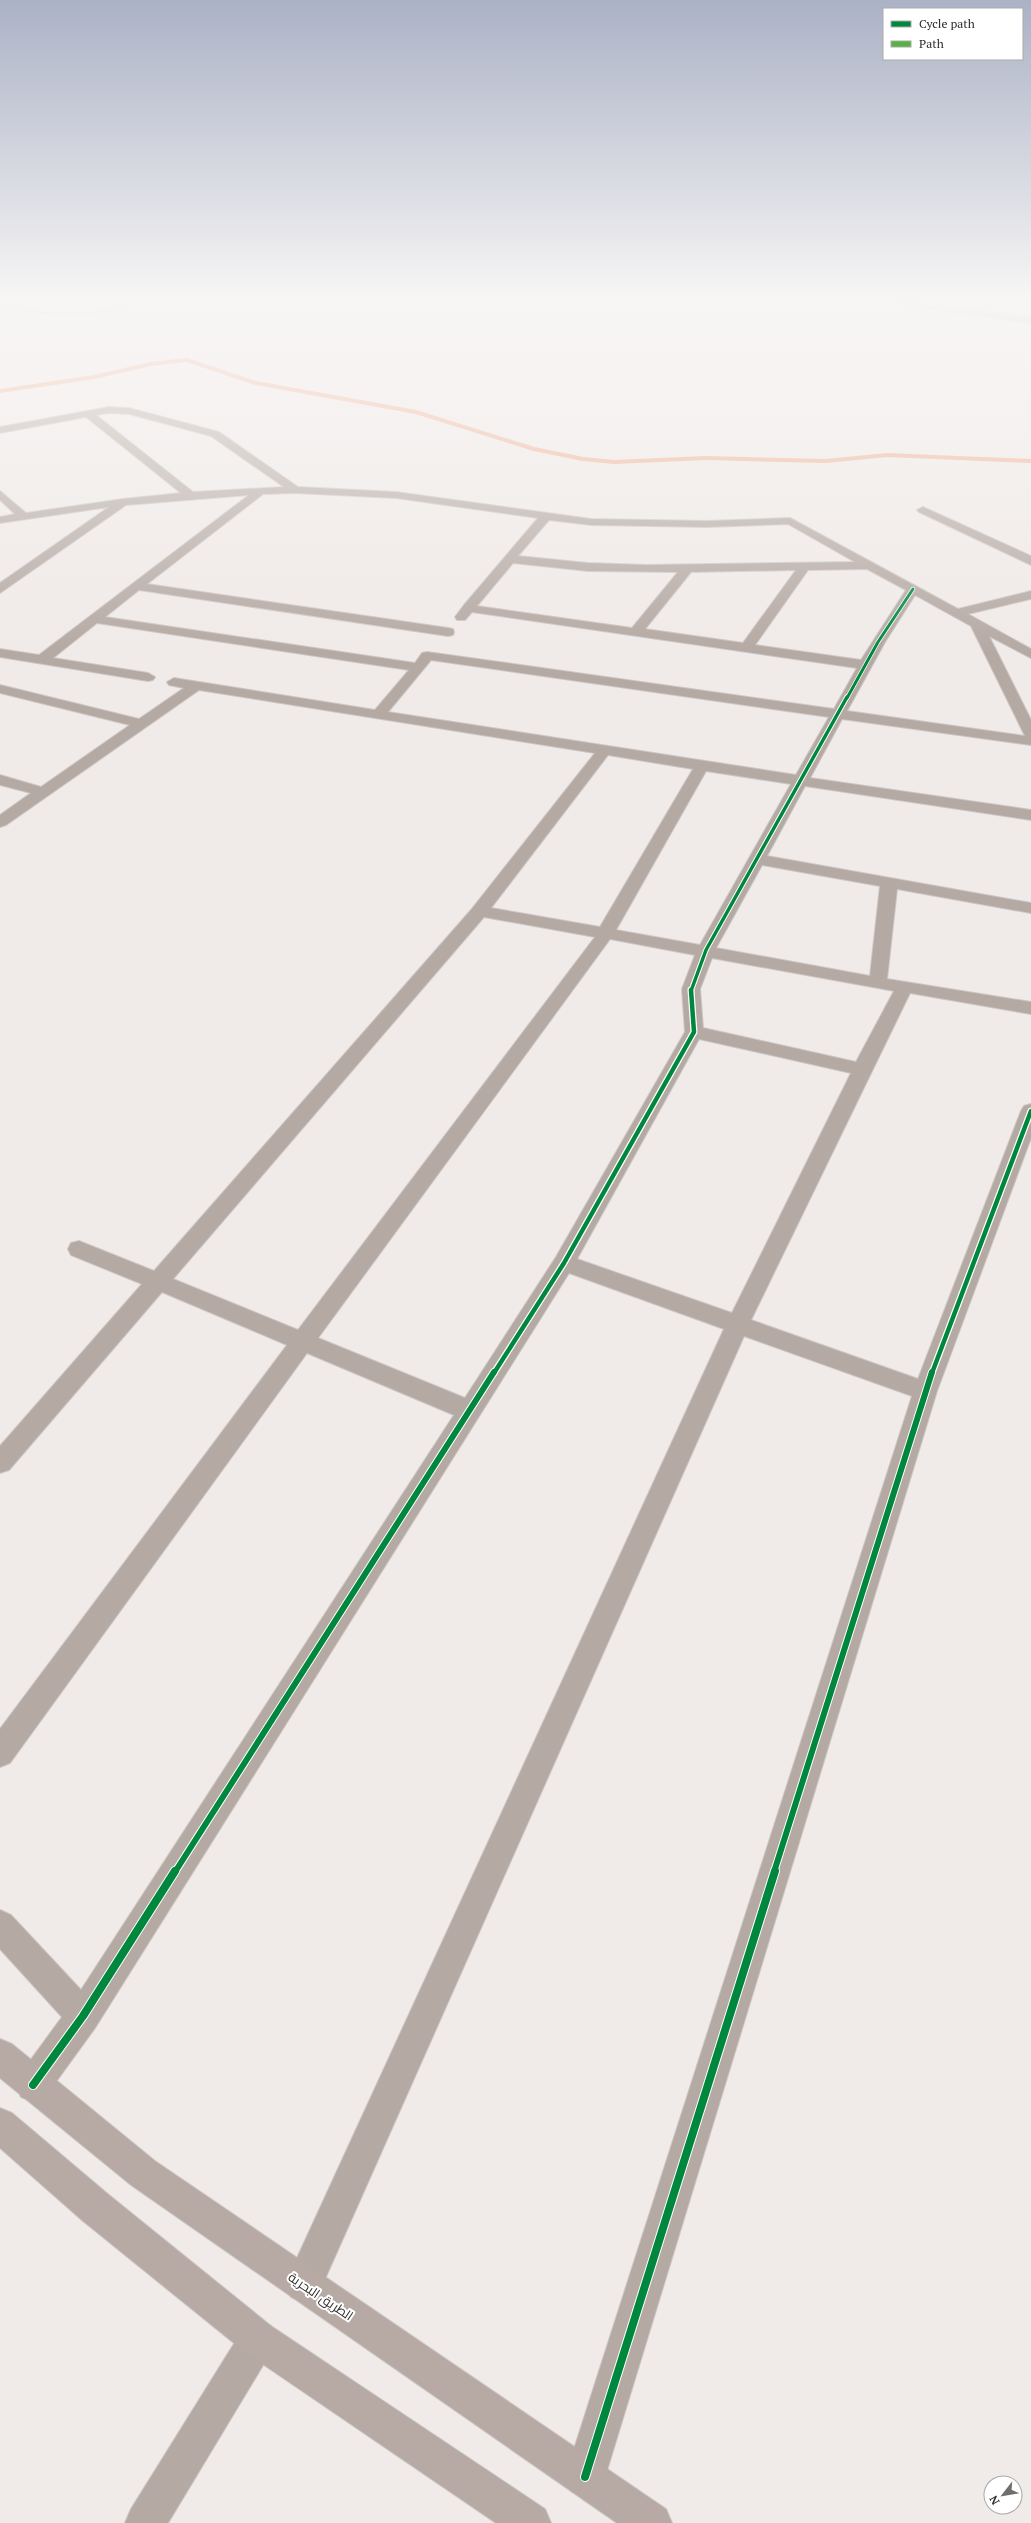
<svg xmlns="http://www.w3.org/2000/svg" width="1031" height="2523" font-family="'PT Serif',Cairo,serif">
<style>
.lines{fill:none;stroke-linecap:round;stroke-linejoin:round}
.stream{stroke:#f1b092;stroke-width:4}
.street-casing{stroke:#ccc8c6;stroke-width:2}
.primary-casing{stroke:#ccc8c6;stroke-width:2}
.highway-casing{stroke:#ccc8c6;stroke-width:2}
.street{fill:#b5a9a3;fill-rule:evenodd}
.primary{fill:#b7a9a4;fill-rule:evenodd}
.highway{fill:#baaeaa;fill-rule:evenodd}
.quiet{stroke:#56b245;stroke-width:1.5;stroke-dasharray:3.5 1.5;stroke-linecap:butt}
.cycleway-far4-casing{stroke:#fff;stroke-width:4.5}
.cycleway-far3-casing{stroke:#fff;stroke-width:5.5}
.cycleway-far2-casing{stroke:#fff;stroke-width:7}
.cycleway-far1-casing{stroke:#fff;stroke-width:8}
.cycleway-casing{stroke:#fff;stroke-width:10}
.cycleway-far4{stroke:#00873e;stroke-width:3}
.cycleway-far3{stroke:#00873e;stroke-width:3.5}
.cycleway-far2{stroke:#00873e;stroke-width:4.5}
.cycleway-far1{stroke:#00873e;stroke-width:6}
.cycleway{stroke:#00873e;stroke-width:8}
.labels{text-anchor:middle;stroke-width:4;stroke-linejoin:round;paint-order:stroke}
.near-street-label{font-size:13px;fill:#2d2927;stroke:#fff}
</style>
<rect width="100%" height="100%" fill="#f0eae8"/>
<g class="lines">
<polyline class="stream" points="0,391 94,377 151,364 187,360 256,383 416,412 534,449 583,459 614,462 706,458 826,461 887,455 1031,461"/>
<g class="street-casing">
<g id="street">
<path d="M 109,407 L 129,408 L 219,432 L 298,487 L 396,492 L 591,519 L 707,521 L 790,518 L 958,609 L 1031,591 L 1031,599 L 968,614 L 1031,649 L 1031,658 L 989,636 L 1031,720 L 1031,745 L 842,719 L 810,778 L 1031,810 L 1031,820 L 805,786 L 767,856 L 1031,903 L 1031,913 L 897,889 L 887,979 L 1031,1002 L 1031,1014 L 910,993 L 751,1320 L 918,1379 L 1021,1111 L 1024,1106 L 1031,1104 L 1031,1138 L 937,1391 L 605,2477 L 599,2491 L 585,2497 L 571,2491 L 565,2477 L 912,1396 L 744,1336 L 317,2297 L 304,2302 L 291,2297 L 286,2284 L 291,2271 L 724,1329 L 569,1273 L 95,2028 L 45,2097 L 33,2102 L 21,2097 L 16,2085 L 21,2073 L 62,2017 L 0,1949 L 0,1910 L 11,1915 L 81,1990 L 454,1415 L 307,1353 L 10,1763 L 0,1767 L 0,1729 L 287,1345 L 162,1292 L 9,1470 L 0,1473 L 0,1446 L 142,1284 L 71,1255 L 68,1249 L 71,1243 L 79,1241 L 154,1271 L 471,910 L 595,753 L 199,690 L 6,825 L 0,827 L 0,815 L 31,793 L 0,785 L 0,775 L 41,787 L 130,725 L 0,693 L 0,685 L 139,719 L 184,688 L 169,685 L 167,682 L 174,678 L 375,710 L 409,670 L 97,623 L 53,658 L 148,673 L 155,677 L 153,680 L 148,681 L 0,657 L 0,649 L 39,655 L 249,495 L 126,505 L 0,593 L 0,583 L 109,507 L 0,523 L 0,517 L 15,514 L 0,500 L 0,491 L 26,513 L 123,499 L 181,493 L 86,417 L 0,433 L 0,427 ZM 109,413 L 129,414 L 211,436 L 284,487 L 193,492 L 96,415 ZM 295,493 L 396,498 L 538,518 L 464,605 L 455,617 L 457,620 L 465,620 L 472,612 L 857,668 L 834,709 L 427,652 L 422,653 L 415,663 L 105,617 L 139,590 L 448,636 L 453,635 L 454,632 L 453,629 L 448,628 L 147,584 L 263,494 ZM 549,520 L 591,525 L 707,527 L 788,524 L 855,562 L 646,565 L 588,563 L 518,556 ZM 513,563 L 588,571 L 678,572 L 632,628 L 477,606 ZM 867,569 L 906,590 L 861,660 L 755,645 L 808,570 ZM 796,570 L 743,643 L 645,629 L 691,572 ZM 915,595 L 971,626 L 1025,736 L 847,711 L 885,642 ZM 431,660 L 829,717 L 796,775 L 388,712 ZM 608,755 L 693,769 L 600,927 L 491,908 ZM 706,771 L 791,784 L 700,945 L 616,930 ZM 762,865 L 880,886 L 870,976 L 716,948 ZM 484,917 L 595,937 L 298,1330 L 173,1279 ZM 610,939 L 695,955 L 682,989 L 685,1032 L 556,1257 L 465,1398 L 318,1338 ZM 712,958 L 878,988 L 894,991 L 856,1062 L 703,1028 L 700,989 ZM 699,1039 L 851,1073 L 732,1313 L 577,1259 Z"/>
<polygon points="923,507 1031,556 1031,565 919,512 917,510"/>
<polygon points="258,2320 271,2326 277,2339 271,2352 168,2523 125,2523 131,2509 245,2326"/>
</g>
</g>
<g class="primary-casing">
<g id="primary">
<polygon points="0,2039 12,2044 155,2161 666,2509 672,2523 617,2523 131,2185 0,2078"/>
<polygon points="0,2108 12,2113 109,2195 271,2326 545,2509 551,2523 496,2523 245,2352 83,2221 0,2148"/>
</g>
</g>
<g class="highway-casing">
<polygon id="highway" points="866,300 892,300 1031,317 1031,323"/>
</g>
<use href="#street" class="street"/>
<use href="#primary" class="primary"/>
<use href="#highway" class="highway"/>
<path class="quiet" d="M 0,308 C 48,312 93,322 138,300"/>
<g class="cycleway-far4-casing">
<polyline id="cycleway-far4" points="847,698 878,642 913,589"/>
</g>
<g class="cycleway-far3-casing">
<polyline id="cycleway-far3" points="691,991 706,950 847,697"/>
</g>
<g class="cycleway-far2-casing">
<g id="cycleway-far2">
<polyline points="494,1373 564,1263 694,1032 691,990"/>
<polyline points="932,1373 1031,1111"/>
</g>
</g>
<g class="cycleway-far1-casing">
<g id="cycleway-far1">
<polyline points="175,1872 494,1372"/>
<polyline points="774,1872 932,1372"/>
</g>
</g>
<g class="cycleway-casing">
<g id="cycleway">
<polyline points="33,2085 83,2016 175,1871"/>
<polyline points="585,2477 775,1871"/>
</g>
</g>
<use href="#cycleway-far4" class="cycleway-far4"/>
<use href="#cycleway-far3" class="cycleway-far3"/>
<use href="#cycleway-far2" class="cycleway-far2"/>
<use href="#cycleway-far1" class="cycleway-far1"/>
<use href="#cycleway" class="cycleway"/>
</g>
<linearGradient id="sky" x2="0" y2="1"><stop stop-color="#abb2c6"/><stop offset="0.46" stop-color="#f8f6f5"/><stop offset="1" stop-color="#f8f6f5" stop-opacity="0"/></linearGradient>
<rect width="1031" height="653" fill="url(#sky)"/>
<g class="labels">
<g class="near-street-label">
<text transform="translate(321 2296) rotate(34)" y="5">الطريق البحرية</text>
</g>
</g>
<rect x="883" y="8" width="140" height="52" fill="#ffffff" stroke="#aba9a9"/>
<rect x="891" y="21" width="20" height="6" fill="#00873e" stroke="#aba9a9"/>
<text x="919" y="28" font-size="12" fill="#2d2927">Cycle path</text>
<rect x="891" y="41" width="20" height="6" fill="#56b245" stroke="#aba9a9"/>
<text x="919" y="48" font-size="12" fill="#2d2927">Path</text>
<g transform="translate(1003 2495) rotate(239)"><circle r="19" fill="#ffffff" stroke="#aba9a9"/>
<path d="M0-3L7 15L0 10L-7 15Z" fill="#716d6b"/>
<text y="-6" font-size="11" font-weight="bold" text-anchor="middle" fill="#2d2927">N</text>
</g>
</svg>
